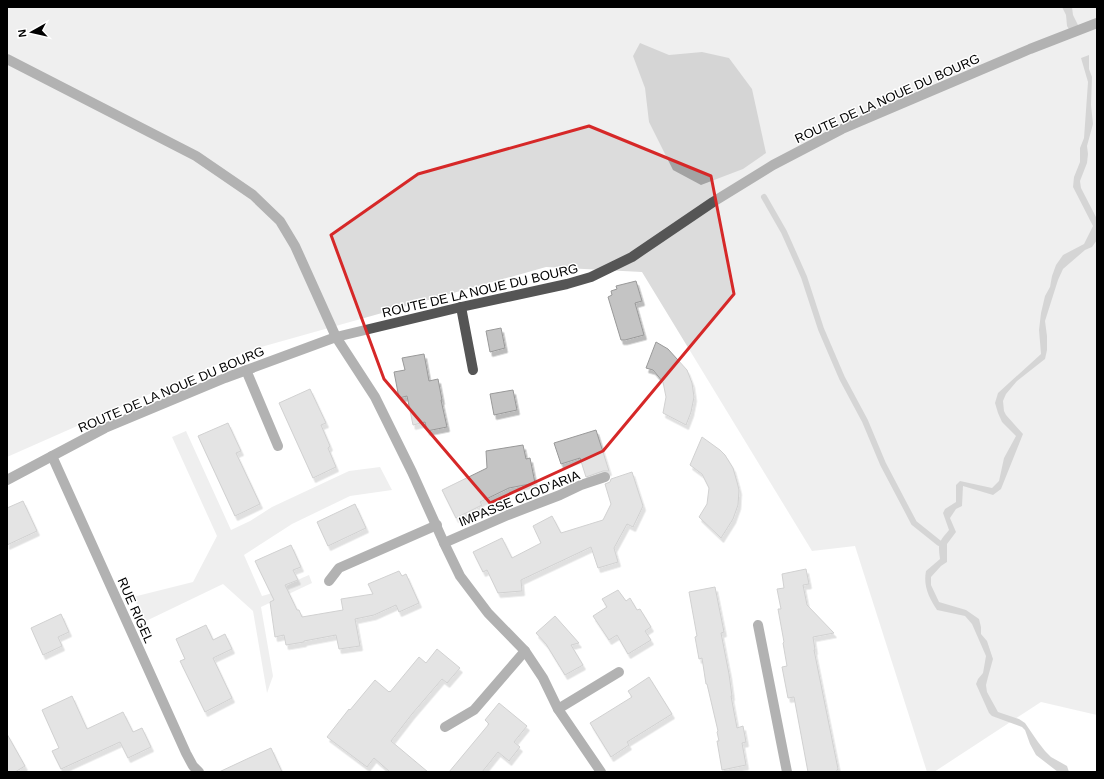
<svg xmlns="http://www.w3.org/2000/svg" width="1104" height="779" font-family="Helvetica,sans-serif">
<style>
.green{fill:#dcdcdc}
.water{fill:#a3a3a3}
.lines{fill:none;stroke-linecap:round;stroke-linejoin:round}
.stream{stroke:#a3a3a3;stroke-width:6}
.building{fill:#c4c4c4;stroke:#999;filter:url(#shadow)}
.minor{stroke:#555;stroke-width:10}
.marked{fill:none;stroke:#d62828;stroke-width:3;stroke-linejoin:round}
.labels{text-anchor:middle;stroke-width:3;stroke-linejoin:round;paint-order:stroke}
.street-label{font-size:13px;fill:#000;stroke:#fff}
</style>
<defs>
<filter id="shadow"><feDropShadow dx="2.5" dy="4.5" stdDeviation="0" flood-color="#0004"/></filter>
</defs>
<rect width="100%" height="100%" fill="#fff"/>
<g class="green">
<polygon points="7,7 1097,7 1097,715 1041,702 934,772 927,772 855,546 812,551 642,272 546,267 247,351 7,457"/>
<path d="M 186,431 L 231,530 L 250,521 L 272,507 L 349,471 L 380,467 L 392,490 L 350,496 L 292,524 L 244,555 L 262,596 C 279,592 293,581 309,575 L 312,583 L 261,607 L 273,676 L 267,693 L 253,611 L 223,584 L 146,621 L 133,597 L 193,582 L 217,536 L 172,437 Z"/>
</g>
<g class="water">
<polygon points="1062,7 1072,7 1073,15 1079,27 1070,31 1067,26 1066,15"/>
<polygon points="640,43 669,55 702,52 729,58 752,89 766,153 743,169 701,185 673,170 649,122 645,88 633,56"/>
<path d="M 1089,55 L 1089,69 L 1092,77 L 1091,105 L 1093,124 L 1087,146 L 1088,154 L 1087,163 L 1080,181 L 1081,188 L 1097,219 L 1097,240 L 1092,247 L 1085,250 L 1063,269 L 1058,280 L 1045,321 L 1047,336 L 1047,350 L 1045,359 L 1017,381 L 1006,394 L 1003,401 L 1004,411 L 1006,415 L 1023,434 L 1001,489 L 993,495 L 963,486 L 962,506 L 956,509 L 950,518 L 956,532 L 947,544 L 947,562 L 941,566 L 931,577 L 931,585 L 939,602 L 966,610 L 979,619 L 981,627 L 981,634 L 987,641 L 993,659 L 988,677 L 986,685 L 987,692 L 998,712 L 1019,719 L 1025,723 L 1038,742 L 1045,751 L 1051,757 L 1067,766 L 1069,772 L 1058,772 L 1036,755 L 1030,744 L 1025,730 L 1022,727 L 992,716 L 989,713 L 976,684 L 978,679 L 983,673 L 986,656 L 972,624 L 965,616 L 937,610 C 929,598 923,586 926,571 L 940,559 C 938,543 938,543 949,530 L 943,513 L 945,509 L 956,502 L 956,485 L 960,481 L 992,488 L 999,481 L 1004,458 L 1016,436 L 1002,422 L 998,413 L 995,403 L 998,393 L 1041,354 L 1039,330 L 1041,313 L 1045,296 L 1050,287 L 1052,276 L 1056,265 L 1063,255 L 1084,244 L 1093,226 L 1073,187 L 1074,177 L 1080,162 L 1080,148 L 1084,138 L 1088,82 L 1081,58 Z"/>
</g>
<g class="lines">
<polyline class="stream" points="764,197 784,232 804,277 821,329 842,378 865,421 883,464 914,523 939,543"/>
</g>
<g class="building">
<polygon points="636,281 642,301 635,303 644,335 625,340 621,340 608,297 612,295 611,291 617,289 616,286"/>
<polygon points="501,328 505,348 490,352 486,331"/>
<polygon points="656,342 668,349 687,370 692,383 694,397 691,412 686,425 663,413 666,397 663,382 653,370 646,368"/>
<polygon points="424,354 429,381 438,379 442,400 441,400 447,427 427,431 425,422 413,425 407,396 399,398 394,372 405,370 402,358"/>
<polygon points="310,389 326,423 321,425 330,446 328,448 336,467 313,478 279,403"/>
<polygon points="513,390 517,410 494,415 490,394"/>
<polygon points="228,423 241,451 236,453 260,504 235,516 198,436"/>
<polygon points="596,430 609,471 603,471 586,477 580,458 561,464 554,443"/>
<polygon points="702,437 720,450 725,455 733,468 737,482 739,490 738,505 733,519 721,538 699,517 707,504 709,488 702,474 690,465"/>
<polygon points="523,445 526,459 530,458 535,483 509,488 480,502 482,505 456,518 442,490 487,468 486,451"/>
<polygon points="632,472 643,506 633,527 627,524 614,548 618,562 598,568 591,547 521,580 522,591 498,593 487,570 483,572 473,552 502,538 512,558 541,543 533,526 552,516 561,533 603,520 611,504 605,484 610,482 611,479"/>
<polygon points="23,501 37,531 7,545 7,508"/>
<polygon points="355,504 366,528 328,546 317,522"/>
<polygon points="291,545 301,567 293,570 298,580 285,585 297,610 299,610 302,617 343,610 341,599 373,594 368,584 399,571 402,576 406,574 419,603 399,612 396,605 374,615 355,619 360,646 339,649 336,635 304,641 304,642 286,645 284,635 275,637 270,602 274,600 255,561"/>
<polygon points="806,569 809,584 803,585 807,605 834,633 813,637 815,650 814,650 838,769 837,770 837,772 808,772 794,697 788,698 782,667 787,666 783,643 784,642 778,609 781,609 777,589 784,588 782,574"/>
<polygon points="715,587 724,632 721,633 729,674 732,696 731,696 737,728 743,726 746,742 742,743 746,765 722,770 717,741 719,741 717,732 718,731 707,684 706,684 702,658 699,659 695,637 697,636 689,592"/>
<polygon points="618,590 626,601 630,598 637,610 640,609 651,627 645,631 651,640 628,654 617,635 609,640 593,616 607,607 602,599"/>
<polygon points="61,614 69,632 58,637 62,646 43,655 31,628"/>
<polygon points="555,616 579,643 571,645 583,665 565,675 546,644 536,633"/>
<polygon points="206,625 213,640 225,634 232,649 213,658 232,698 205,712 180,661 185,659 176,639"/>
<polygon points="437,649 460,668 447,683 442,679 412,714 391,741 428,772 390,772 374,758 367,767 327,737 349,709 350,710 375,680 389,692 389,691 390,692 419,657 426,663"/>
<polygon points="649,677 672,714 627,742 629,745 611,757 590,723 632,697 628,691"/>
<polygon points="72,696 87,729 123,712 133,732 142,728 151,747 128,758 120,742 61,769 52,751 59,748 42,710"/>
<polygon points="499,703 527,726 514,742 520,747 509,761 498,752 482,772 449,772 489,724 485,720"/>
<polygon points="7,734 25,766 15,772 7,772"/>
<polygon points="271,748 282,772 219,772 249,758"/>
</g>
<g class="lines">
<g class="minor">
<polyline points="7,59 196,156 253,195 280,221 295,246 336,337 375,397 412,472 444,543 460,576 488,613 525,651 543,678 558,709 601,772"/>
<polyline points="461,307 473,370"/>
<polyline points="246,370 278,446"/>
<polyline points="52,456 186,753 193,766 199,772"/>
<polyline points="7,480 105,428 225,378 336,337 461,307 567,284 591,277 632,257 713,202 773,165 842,129 1030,49 1097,23"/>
<polyline points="444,543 508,515 560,495 581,485 605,477"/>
<polyline points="329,581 339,568 437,525"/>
<polyline points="758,625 787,772"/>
<polyline points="558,709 619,672"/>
<polyline points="445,727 474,710 525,651"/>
</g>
</g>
<path d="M0 0H1104V779H0ZM 589,126 L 711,176 L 734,294 L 603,451 L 490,503 L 384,379 L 331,235 L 418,174 Z" fill="#fff" fill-opacity=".55" fill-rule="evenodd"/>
<path class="marked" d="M 589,126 L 711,176 L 734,294 L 603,451 L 490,503 L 384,379 L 331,235 L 418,174 Z"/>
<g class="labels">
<g class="street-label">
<text transform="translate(887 98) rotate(-24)" y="5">ROUTE DE LA NOUE DU BOURG</text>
<text transform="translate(480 290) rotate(-13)" y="5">ROUTE DE LA NOUE DU BOURG</text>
<text transform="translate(171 389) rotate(-23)" y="5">ROUTE DE LA NOUE DU BOURG</text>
<text transform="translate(519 498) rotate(-22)" y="5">IMPASSE CLOD'ARIA</text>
<text transform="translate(136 610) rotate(66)" y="5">RUE RIGEL</text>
</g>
</g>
<rect width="1104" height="779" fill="none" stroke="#000000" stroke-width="16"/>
<g transform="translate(32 32) rotate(262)" stroke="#ffffff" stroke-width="3" paint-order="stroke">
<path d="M0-3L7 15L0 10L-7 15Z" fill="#000000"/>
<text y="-6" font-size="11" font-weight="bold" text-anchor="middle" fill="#000000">N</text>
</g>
</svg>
